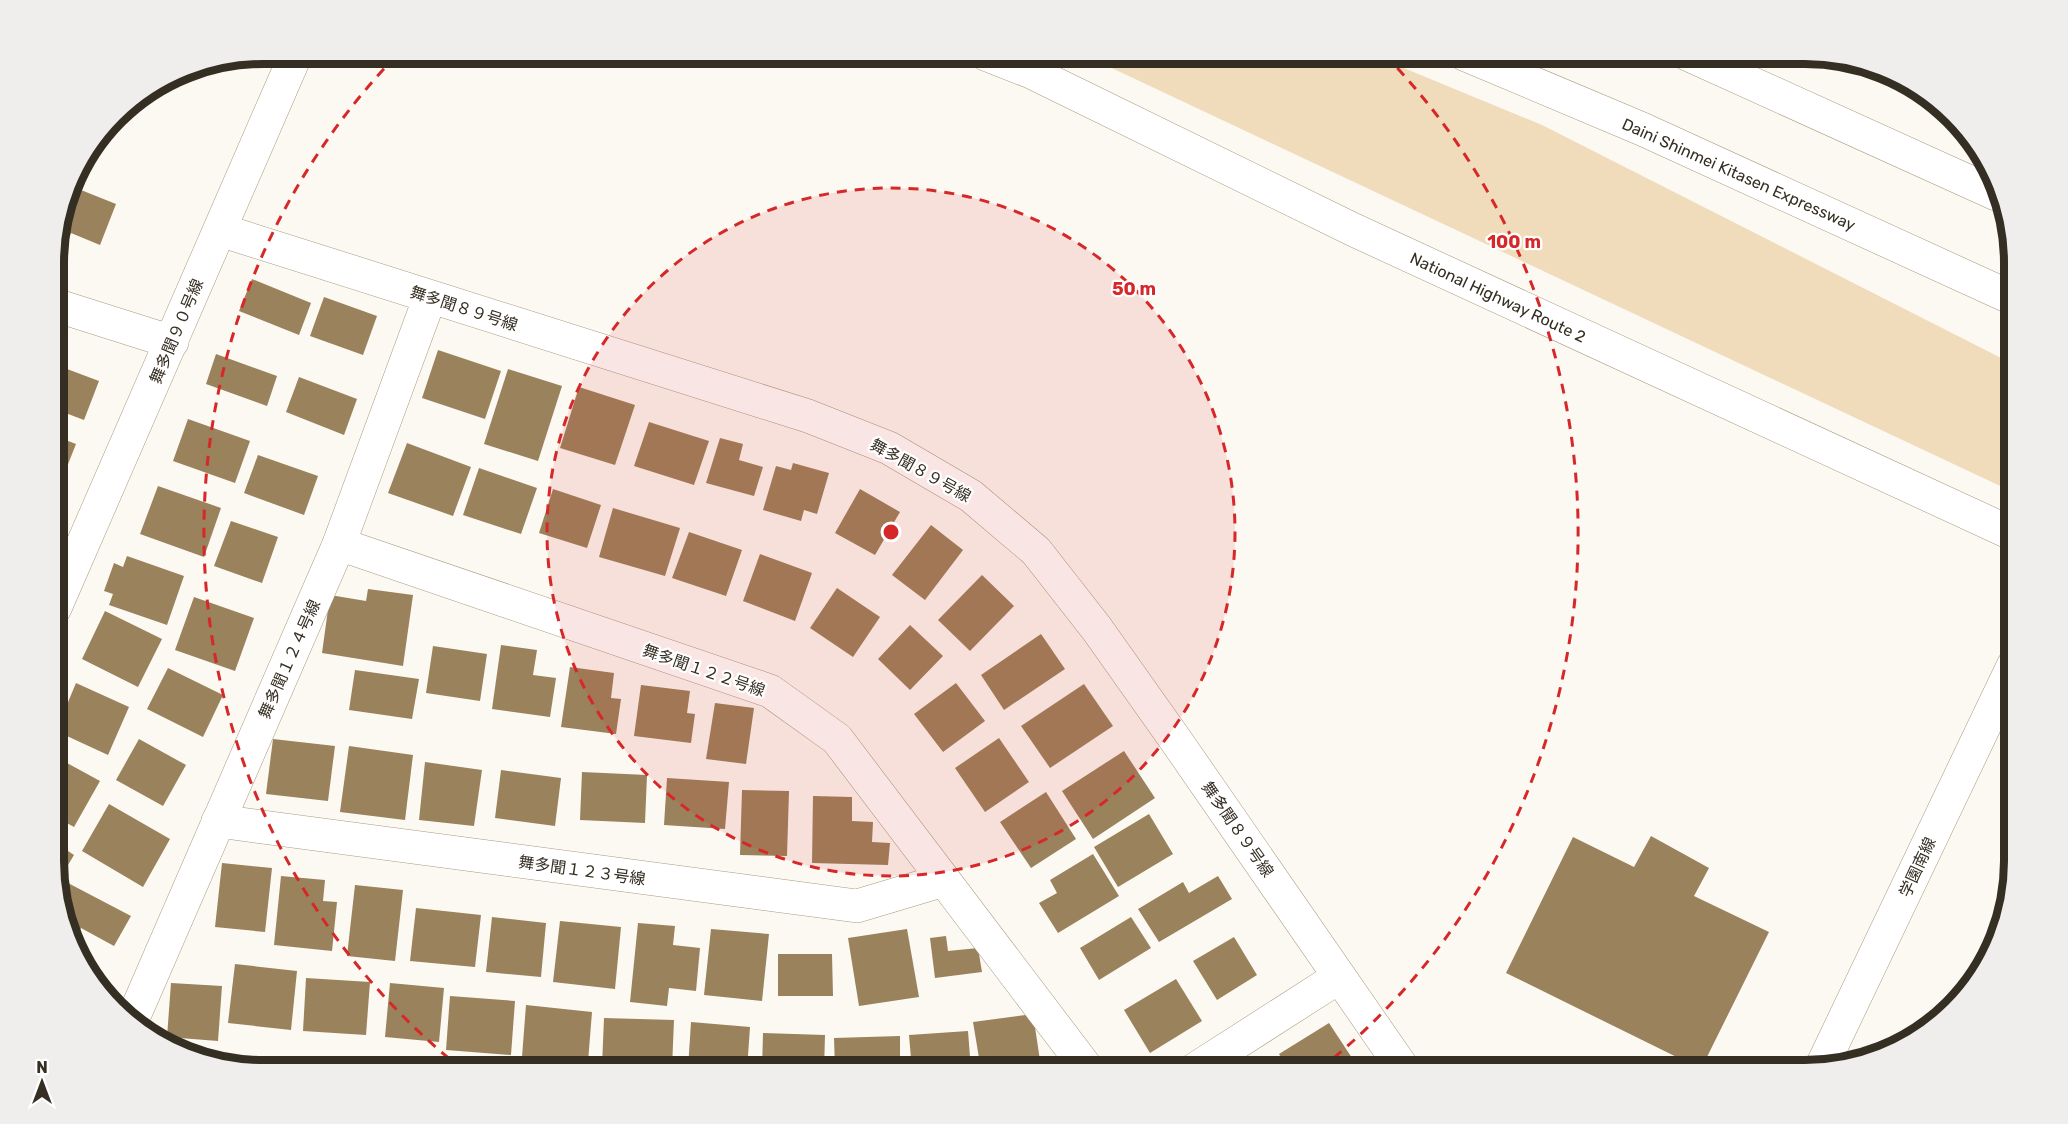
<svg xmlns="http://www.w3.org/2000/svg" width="2068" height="1124" font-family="Rubik,'Noto Sans JP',sans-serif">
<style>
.green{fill:#f0dbbb}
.building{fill:#9a825c}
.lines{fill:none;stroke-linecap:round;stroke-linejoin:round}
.street-casing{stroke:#ab9a80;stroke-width:34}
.secondary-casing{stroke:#ab9a80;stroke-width:34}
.highway-casing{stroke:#ab9a80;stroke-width:34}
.street{stroke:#fff;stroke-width:33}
.secondary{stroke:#fff;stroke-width:33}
.highway{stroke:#fff;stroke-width:33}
.ring{fill:none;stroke:#d62828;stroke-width:3;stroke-dasharray:10 8}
.labels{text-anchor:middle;stroke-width:4.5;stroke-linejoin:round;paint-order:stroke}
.street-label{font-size:16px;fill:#352e23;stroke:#fff}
.rim{fill:none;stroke:#352e23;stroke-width:8}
.centre{fill:#d62828;stroke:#fff;stroke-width:3}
.ring-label{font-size:18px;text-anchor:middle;font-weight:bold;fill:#d62828;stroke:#fff;stroke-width:4.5;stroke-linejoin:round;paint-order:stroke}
</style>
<rect width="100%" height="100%" fill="#fcf9f3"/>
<g class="green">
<polygon points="1082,54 1370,54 1542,125 2013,364 2013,492"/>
<polygon points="1818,57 1897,76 1930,104"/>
</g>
<g class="building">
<polygon points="71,186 116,204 100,245 71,233 63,254 54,249"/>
<polygon points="252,279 311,303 299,335 239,311"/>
<polygon points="324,297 377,316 363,355 310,336"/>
<polygon points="438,350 501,371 485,419 422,398"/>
<polygon points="216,354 277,376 267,406 206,384"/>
<polygon points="59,366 99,381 84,420 55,409 55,373"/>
<polygon points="508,369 562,386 538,461 484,444"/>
<polygon points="299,377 357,399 344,435 286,412"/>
<polygon points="579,387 635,405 615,465 560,448"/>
<polygon points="188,419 250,441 235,483 173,461"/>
<polygon points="649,422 709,441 694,485 634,466"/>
<polygon points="55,436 76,444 55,497"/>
<polygon points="720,438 743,444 739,460 763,467 754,496 706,483"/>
<polygon points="407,443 471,467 453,516 388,493"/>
<polygon points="258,455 318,476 304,515 244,493"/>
<polygon points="793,463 829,473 817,514 804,510 801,521 763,510 776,466 791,470"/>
<polygon points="479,468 537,488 521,534 463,515"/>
<polygon points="158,486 221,508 204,557 140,534"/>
<polygon points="553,489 601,505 587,548 539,533"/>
<polygon points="860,489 900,512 875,555 835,533"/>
<polygon points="613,508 680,528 665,576 599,557"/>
<polygon points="231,521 278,537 262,583 214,566"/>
<polygon points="931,525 963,550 925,600 892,575"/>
<polygon points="689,532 742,550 726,596 672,578"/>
<polygon points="760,554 812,573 795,621 743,601"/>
<polygon points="127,556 184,576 167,625 109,605 113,594 104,591 114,563 123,567"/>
<polygon points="982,575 1014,606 970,651 938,620"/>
<polygon points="837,588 880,617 853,657 810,628"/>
<polygon points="368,589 413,595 403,666 322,653 330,595 366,601"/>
<polygon points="194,597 254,618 235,671 175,650"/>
<polygon points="105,611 162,639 138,687 82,659"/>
<polygon points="910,625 943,656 910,690 878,659"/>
<polygon points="1041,634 1065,669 1004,710 981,675"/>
<polygon points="501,645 537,650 533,675 556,678 550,717 492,709"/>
<polygon points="433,646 487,654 480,701 426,693"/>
<polygon points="570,667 614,673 611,698 621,699 616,734 561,727"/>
<polygon points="168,668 223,695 203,737 147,709"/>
<polygon points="355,670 419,679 412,719 349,710"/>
<polygon points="76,683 129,707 108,755 56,731"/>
<polygon points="956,683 985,721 943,752 914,714"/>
<polygon points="1084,684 1113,726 1050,768 1021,726"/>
<polygon points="641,685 690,691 687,713 695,714 691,743 634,736"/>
<polygon points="715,703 754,708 746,764 706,759"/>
<polygon points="999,738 1029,782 985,812 955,768"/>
<polygon points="139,739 186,765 163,806 116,780"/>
<polygon points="273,739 335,746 328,801 266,794"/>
<polygon points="349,746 413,755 405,820 340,812"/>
<polygon points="1124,751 1155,798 1093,839 1062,791"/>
<polygon points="56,757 100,781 74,827 56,817"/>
<polygon points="425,762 482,770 474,826 419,820"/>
<polygon points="501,770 561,778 555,826 495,818"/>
<polygon points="582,772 647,775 645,823 580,820"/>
<polygon points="667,778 729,782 725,829 664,825"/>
<polygon points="742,790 789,791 787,856 740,855"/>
<polygon points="1046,792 1076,839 1031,868 1000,822"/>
<polygon points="813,796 852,797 852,821 873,822 872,842 890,843 888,865 812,863"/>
<polygon points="109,804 170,839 143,887 82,851"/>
<polygon points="1149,814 1173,854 1118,887 1094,847"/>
<polygon points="1651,836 1709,868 1694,896 1769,932 1701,1069 1506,973 1573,837 1634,867"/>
<polygon points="56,843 74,855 56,885"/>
<polygon points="1093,854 1119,896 1058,933 1039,903 1057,893 1050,880"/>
<polygon points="222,863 272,868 265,932 215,927"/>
<polygon points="281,876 325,880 323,901 337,902 332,951 274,945"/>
<polygon points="1218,876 1232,899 1159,942 1138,909 1183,882 1189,893"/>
<polygon points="68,883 131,916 114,946 81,928 75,939 60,898"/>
<polygon points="355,885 403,890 395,961 347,956"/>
<polygon points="2003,907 1992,953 1982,965 1976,963"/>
<polygon points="416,908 481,915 475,967 410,961"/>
<polygon points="492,917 546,923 541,977 486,972"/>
<polygon points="1131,917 1151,948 1099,980 1080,948"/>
<polygon points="560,921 621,927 615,989 553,982"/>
<polygon points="638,923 675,926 673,945 700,948 696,991 669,988 667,1006 630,1002"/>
<polygon points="711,929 769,934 762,1001 704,995"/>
<polygon points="907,929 919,997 859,1006 848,938"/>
<polygon points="946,936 948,951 978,948 982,972 935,978 930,938"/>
<polygon points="1234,937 1257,975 1217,1000 1193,961"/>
<polygon points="778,954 832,954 833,996 778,996"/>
<polygon points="235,964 297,971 291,1030 228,1023"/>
<polygon points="306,978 370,982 366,1035 303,1031"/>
<polygon points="1176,979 1202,1021 1150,1053 1124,1010"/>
<polygon points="171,983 222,986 218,1041 167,1037"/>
<polygon points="390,983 444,988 439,1042 385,1037"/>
<polygon points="450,996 515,1001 511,1055 446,1050"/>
<polygon points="526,1005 592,1012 588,1062 522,1057"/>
<polygon points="1033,1014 1041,1067 981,1070 973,1022"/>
<polygon points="604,1018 674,1020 672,1068 602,1066"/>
<polygon points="691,1022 750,1027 747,1070 688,1069"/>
<polygon points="1329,1023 1356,1064 1348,1070 1289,1070 1279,1054"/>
<polygon points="968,1031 971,1070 912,1070 909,1035"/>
<polygon points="763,1033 825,1035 824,1070 762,1070"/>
<polygon points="900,1036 900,1070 835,1070 834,1038"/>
</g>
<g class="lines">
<g class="street-casing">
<g id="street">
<polyline points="220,230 808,416 889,448 971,496 1036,551 1097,629 1177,742 1404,1070"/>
<polyline points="55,305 172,342"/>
<polyline points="339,544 770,691 837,739 1088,1070"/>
<polyline points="218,821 857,906 944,880"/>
<polyline points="134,1016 339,544 430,297"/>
<polyline points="1194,1070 1339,977"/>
</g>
</g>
<g class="secondary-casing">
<g id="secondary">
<polyline points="55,608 296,54"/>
<polyline points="1821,1068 2013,666"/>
</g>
</g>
<g class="highway-casing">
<g id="highway">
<polyline points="985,54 1031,72 1354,230 2013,534"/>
<polyline points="1464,54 1642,129 2012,298"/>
<polyline points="1687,54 1996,194"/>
</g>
</g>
<use href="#street" class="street"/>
<use href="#secondary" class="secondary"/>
<use href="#highway" class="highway"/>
</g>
<circle cx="891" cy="532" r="344" fill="#d62828" fill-opacity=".12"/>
<g class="ring">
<circle cx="891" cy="532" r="344"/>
<path d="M463 1070A687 687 0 0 1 397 55M1385 55A687 687 0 0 1 1319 1070"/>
</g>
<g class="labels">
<g class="street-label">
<text transform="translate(1739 174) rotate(24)" y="6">Daini Shinmei Kitasen Expressway</text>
<text transform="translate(1498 297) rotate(25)" y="6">National Highway Route 2</text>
<text transform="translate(464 308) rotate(18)" y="6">舞多聞８９号線</text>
<text transform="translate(176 331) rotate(-67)" y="6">舞多聞９０号線</text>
<text transform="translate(921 470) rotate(29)" y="6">舞多聞８９号線</text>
<text transform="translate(289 659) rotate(-66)" y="6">舞多聞１２４号線</text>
<text transform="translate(704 670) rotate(19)" y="6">舞多聞１２２号線</text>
<text transform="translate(1238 829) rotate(55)" y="6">舞多聞８９号線</text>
<text transform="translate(1917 867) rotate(-65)" y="6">学園南線</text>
<text transform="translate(582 870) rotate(8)" y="6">舞多聞１２３号線</text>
</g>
</g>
<path d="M0 0H2068V1124H0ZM263 64H1805A199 199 0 0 1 2004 263V861A199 199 0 0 1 1805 1060H263A199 199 0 0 1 64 861V263A199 199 0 0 1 263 64Z" fill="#efeeed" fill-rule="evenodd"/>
<path class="rim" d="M263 64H1805A199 199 0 0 1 2004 263V861A199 199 0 0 1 1805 1060H263A199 199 0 0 1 64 861V263A199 199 0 0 1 263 64Z"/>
<circle cx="891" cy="532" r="9" class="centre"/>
<g class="ring-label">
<text x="1514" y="248">100 m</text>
<text x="1134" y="295">50 m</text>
</g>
<g transform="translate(42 1082)" stroke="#ffffff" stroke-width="4.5" paint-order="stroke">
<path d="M0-4.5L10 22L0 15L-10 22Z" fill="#352e23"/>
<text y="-9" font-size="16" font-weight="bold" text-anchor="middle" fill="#352e23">N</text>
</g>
</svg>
